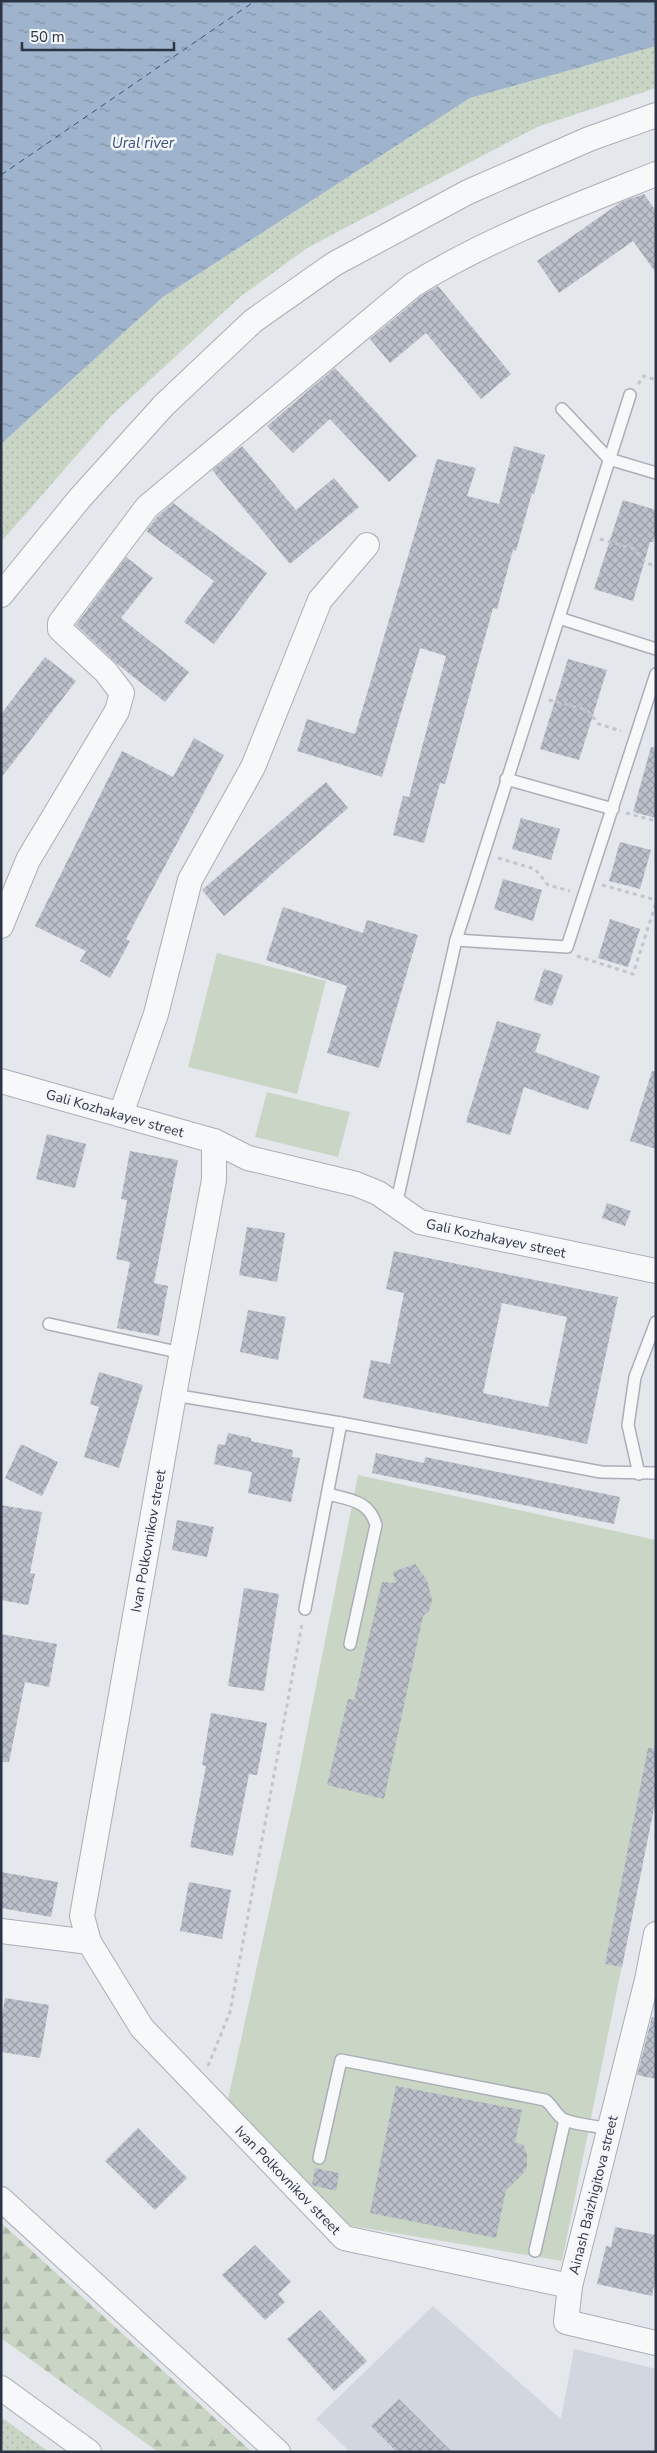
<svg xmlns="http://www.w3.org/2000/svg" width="657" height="2453" font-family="'Nunito Sans',sans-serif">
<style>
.built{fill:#d2d6de}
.grass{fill:url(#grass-dots)}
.forest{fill:url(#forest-firs)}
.park{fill:#c9d6c5}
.water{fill:url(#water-ripples)}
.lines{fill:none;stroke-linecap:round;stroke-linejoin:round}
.ferry{stroke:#34527a;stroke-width:1;stroke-dasharray:6 5;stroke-linecap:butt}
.building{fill:url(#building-cross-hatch);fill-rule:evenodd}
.lane-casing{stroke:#a9aeb7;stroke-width:14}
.street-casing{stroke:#a9aeb7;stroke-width:26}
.path{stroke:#c2c5cb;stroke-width:3;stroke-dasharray:4 4;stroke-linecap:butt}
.lane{stroke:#f7f8fa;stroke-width:11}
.street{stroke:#f7f8fa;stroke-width:24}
.labels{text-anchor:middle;stroke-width:5;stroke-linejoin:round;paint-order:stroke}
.street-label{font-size:14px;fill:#2b3445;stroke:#f4f6f9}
.water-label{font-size:15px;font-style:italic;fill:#34527a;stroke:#f4f6f9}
</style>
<defs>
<pattern id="grass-dots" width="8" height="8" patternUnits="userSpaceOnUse" patternTransform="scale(1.25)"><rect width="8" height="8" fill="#c9d6c5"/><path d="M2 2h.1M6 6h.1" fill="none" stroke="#adb8ab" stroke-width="1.8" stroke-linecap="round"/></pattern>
<pattern id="forest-firs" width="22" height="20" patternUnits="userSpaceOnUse" patternTransform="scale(1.25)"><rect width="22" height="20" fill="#c9d6c5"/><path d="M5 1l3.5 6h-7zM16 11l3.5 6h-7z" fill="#adb8ab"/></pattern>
<pattern id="water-ripples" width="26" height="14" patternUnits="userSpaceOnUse" patternTransform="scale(1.25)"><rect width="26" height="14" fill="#9fb4cc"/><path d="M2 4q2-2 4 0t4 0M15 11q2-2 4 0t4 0" fill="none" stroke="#8293a7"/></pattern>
<pattern id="building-cross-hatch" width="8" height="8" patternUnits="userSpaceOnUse" patternTransform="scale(1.25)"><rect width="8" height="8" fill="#bbc0ca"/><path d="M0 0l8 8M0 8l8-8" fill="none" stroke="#989da6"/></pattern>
</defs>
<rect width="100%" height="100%" fill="#e4e7ec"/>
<polygon class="built" points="433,2306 561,2419 574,2349 656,2369 656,2452 350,2452 316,2419"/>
<g class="grass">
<polygon points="656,46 656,88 537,127 307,248 240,297 111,416 1,542 1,444 163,297 470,98"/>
<polygon points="1,2417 49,2452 1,2452"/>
</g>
<polygon class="forest" points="1,2223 7,2228 252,2452 158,2452 1,2338"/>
<g class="park">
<polygon points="217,953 326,981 297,1094 188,1067"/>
<polygon points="267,1092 350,1112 338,1157 255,1137"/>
<polygon points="358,1475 656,1540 656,1798 562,2261 346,2225 227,2104 296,1787"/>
</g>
<polygon class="water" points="1,1 656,1 656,46 470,98 163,297 1,444"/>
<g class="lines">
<polyline class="ferry" points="1,175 255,1"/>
</g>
<g class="building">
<polygon points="644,194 656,211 656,273 633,241 559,293 537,261 621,202"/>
<polygon points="438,286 511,374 481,399 426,333 390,363 370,339 421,296"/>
<polygon points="335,368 417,456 389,482 330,419 293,453 267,426"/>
<polygon points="242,446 296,510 334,478 359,507 290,564 212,470"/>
<polygon points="514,446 545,455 534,494 532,493 516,551 513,550 497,609 493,608 445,784 440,783 424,843 393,835 403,796 409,797 446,656 420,648 382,777 297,751 307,719 355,734 437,459 476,468 467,496 499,504"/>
<polygon points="623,500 656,510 656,531 653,542 650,542 633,601 594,589"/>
<polygon points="173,503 267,573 214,644 184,622 214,581 146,531 157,517"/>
<polygon points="126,557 153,578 121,618 189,672 165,702 116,663 76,625"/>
<polygon points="45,657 76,681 1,778 1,714"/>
<polygon points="568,659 607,670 579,760 540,749"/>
<polygon points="194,738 224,755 126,939 130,941 110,978 80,961 86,951 35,926 122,751 173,777"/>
<polygon points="651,747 656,748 656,818 633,812"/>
<polygon points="326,782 348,808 224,916 202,890"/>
<polygon points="521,818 560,829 551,860 512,849"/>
<polygon points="620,842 651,850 640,889 609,881"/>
<polygon points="503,879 542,890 533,921 494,909"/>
<polygon points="283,907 363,933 367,920 418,935 379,1068 327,1053 347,986 266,960"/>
<polygon points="610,919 640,929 628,967 598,958"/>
<polygon points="544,969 563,975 552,1006 534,1000"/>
<polygon points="497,1021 541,1034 535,1052 600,1076 588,1110 524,1087 510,1135 466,1122"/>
<polygon points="652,1071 656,1071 656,1149 630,1141"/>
<polygon points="47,1134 86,1144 75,1188 36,1179"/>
<polygon points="130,1151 178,1160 154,1283 168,1286 159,1336 117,1328 130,1262 116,1259 127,1200 121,1199"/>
<polygon points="607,1203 631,1211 625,1226 602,1218"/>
<polygon points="247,1227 285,1233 277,1282 239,1275"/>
<path d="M 394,1251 L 618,1297 L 587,1444 L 363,1398 L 371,1360 L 390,1364 L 404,1293 L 386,1289 ZM 502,1303 L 567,1317 L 548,1407 L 483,1393 Z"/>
<polygon points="248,1310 286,1317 278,1360 240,1352"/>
<polygon points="99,1372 143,1385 119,1468 84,1457 99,1407 90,1404"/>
<polygon points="228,1433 251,1438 251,1441 293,1450 292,1457 300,1458 291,1502 248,1493 252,1472 214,1464 218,1444 225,1445"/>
<polygon points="21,1444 58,1462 42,1496 5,1478"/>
<polygon points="376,1453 424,1463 425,1457 620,1497 614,1524 372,1473"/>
<polygon points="1,1505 42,1512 30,1573 35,1574 28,1605 1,1600"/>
<polygon points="177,1520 214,1527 207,1557 172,1550"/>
<polygon points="415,1564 427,1580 432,1600 429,1611 423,1616 384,1799 327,1785 348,1699 354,1700 382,1582 396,1583 393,1572"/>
<polygon points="244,1588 279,1594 264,1691 228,1686"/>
<polygon points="1,1634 57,1644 49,1687 25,1682 9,1762 1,1762"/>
<polygon points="211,1713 267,1723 257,1775 249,1774 233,1856 190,1847 206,1766 202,1765"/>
<polygon points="648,1748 656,1749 656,1798 622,1967 605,1964"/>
<polygon points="1,1872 58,1882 51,1917 1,1908"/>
<polygon points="189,1882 231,1890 222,1939 180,1931"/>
<polygon points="5,1998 49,2005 40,2058 1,2052 1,2023"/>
<polygon points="652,2017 656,2018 656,2079 637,2075"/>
<polygon points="396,2086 522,2110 515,2143 523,2144 527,2155 527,2166 522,2175 506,2190 496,2238 370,2213"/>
<polygon points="138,2128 187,2178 155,2210 105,2161"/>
<polygon points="315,2168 339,2173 336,2191 312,2185"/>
<polygon points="615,2227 656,2235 656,2278 652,2296 597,2284 606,2246 611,2247"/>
<polygon points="255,2245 291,2282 278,2294 285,2302 265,2320 222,2275"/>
<polygon points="320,2310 367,2361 334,2391 287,2339"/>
<polygon points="399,2399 452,2452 397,2452 371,2426"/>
</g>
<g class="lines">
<g class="lane-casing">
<g id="lane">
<polyline points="562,409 609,459 656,473"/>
<polyline points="559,618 656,649"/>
<polyline points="506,779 613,809"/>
<polyline points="456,940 567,947 656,674"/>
<polyline points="396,1205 456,940 630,395"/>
<polyline points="49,1324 182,1353"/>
<polyline points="174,1395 341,1423 601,1472 656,1473"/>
<polyline points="639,1474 628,1425 635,1377 656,1322"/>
<path d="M 328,1494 C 350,1500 369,1500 376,1525 L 350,1644"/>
<polyline points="305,1609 341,1423"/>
<path d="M 319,2158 L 341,2060 L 545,2100 C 553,2105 556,2116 565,2120 C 578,2125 596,2126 610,2129"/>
<polyline points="535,2251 565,2120"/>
</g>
</g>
<g class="street-casing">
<g id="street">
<polyline points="1,595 80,498 164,405 253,321 334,264 468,192 589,139 656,115"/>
<path d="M 1,926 L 28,860 L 117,711 L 122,693 L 106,672 L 60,629 L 60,623 L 147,507 L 413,285 C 489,238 573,207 656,174"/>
<polyline points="1,1081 214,1141 248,1158 356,1184 378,1193 420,1222 656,1271"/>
<polyline points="121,1114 156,1014 190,880 253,767 320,600 367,545"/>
<polyline points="214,1141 214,1180 174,1395 82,1916 89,1942 142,2028 344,2238 570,2286"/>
<polyline points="1,1931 89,1942"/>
<polyline points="656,1934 647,1980 570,2286 566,2322 656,2343"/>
<polyline points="1,2199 278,2452"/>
<polyline points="1,2388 89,2452"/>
</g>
</g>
<g class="path">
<polyline points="638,384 644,376 656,380"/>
<polyline points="600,539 634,549 646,563 656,566"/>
<polyline points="549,700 587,710 599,724 621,731"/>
<polyline points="626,813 656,821"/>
<polyline points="498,858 535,869 548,885 570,891"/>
<polyline points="602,885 656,900"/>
<polyline points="577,956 633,974 656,903"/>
<polyline points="208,2066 230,2012 302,1624"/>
</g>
<use href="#lane" class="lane"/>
<use href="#street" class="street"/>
</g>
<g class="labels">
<g class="street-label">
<text transform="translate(115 1113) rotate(16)" y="5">Gali Kozhakayev street</text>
<text transform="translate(496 1238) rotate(12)" y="5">Gali Kozhakayev street</text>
<text transform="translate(148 1541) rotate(-80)" y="5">Ivan Polkovnikov street</text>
<text transform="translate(288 2180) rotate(46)" y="5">Ivan Polkovnikov street</text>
<text transform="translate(593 2195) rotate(-76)" y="5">Ainash Baizhigitova street</text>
</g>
<g class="water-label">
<text x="143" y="148">Ural river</text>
</g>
</g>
<rect width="657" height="2453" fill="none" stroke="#2b3445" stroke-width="5"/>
<path d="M22 42v8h152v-8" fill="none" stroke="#2b3445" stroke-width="2.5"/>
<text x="30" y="42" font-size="15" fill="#2b3445" stroke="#f4f6f9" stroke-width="4" paint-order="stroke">50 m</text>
</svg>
